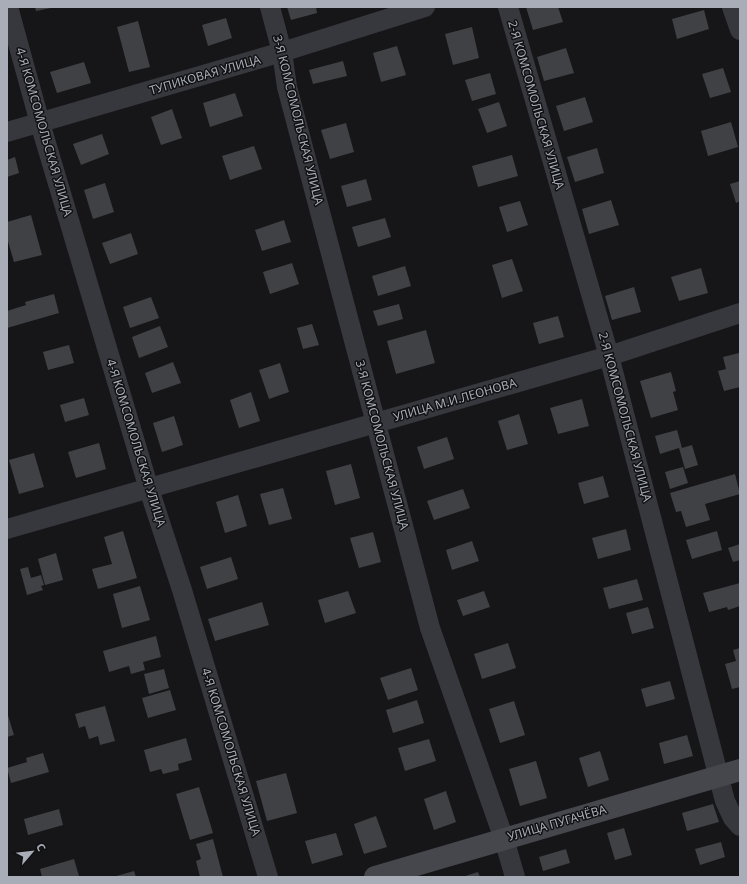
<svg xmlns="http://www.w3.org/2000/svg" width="747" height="884" font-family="'Noto Sans',sans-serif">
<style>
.building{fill:#404145}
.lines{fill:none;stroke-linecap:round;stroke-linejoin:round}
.street{stroke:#37383d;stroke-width:20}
.secondary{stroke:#45474d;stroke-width:22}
.labels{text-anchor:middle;stroke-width:3;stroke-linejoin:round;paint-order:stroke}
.street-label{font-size:12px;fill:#a8adb8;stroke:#111113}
</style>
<rect width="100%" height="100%" fill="#161618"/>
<g class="building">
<polygon points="35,7 51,7 51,8 36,11"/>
<polygon points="287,7 316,7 317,13 291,20"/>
<polygon points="526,7 558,7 563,22 533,30"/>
<polygon points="704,10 709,29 677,39 672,19"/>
<polygon points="226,18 232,38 208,46 202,25"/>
<polygon points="138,21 150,67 129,72 117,27"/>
<polygon points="472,27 479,58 453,65 445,34"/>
<polygon points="397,46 406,75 381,82 373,53"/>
<polygon points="566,48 574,73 544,81 537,57"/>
<polygon points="343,61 347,76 313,84 309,70"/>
<polygon points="84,62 91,83 57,93 50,72"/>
<polygon points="723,68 731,92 710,98 702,74"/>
<polygon points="490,73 496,94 472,101 465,80"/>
<polygon points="235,93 243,116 210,127 203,103"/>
<polygon points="585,97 593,122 564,131 556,106"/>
<polygon points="499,102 507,126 487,133 478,109"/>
<polygon points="172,109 182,138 161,145 151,117"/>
<polygon points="731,122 738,147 708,156 701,131"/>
<polygon points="346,123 354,152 330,159 321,130"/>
<polygon points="102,134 109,154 81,165 73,144"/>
<polygon points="254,146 262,169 230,180 222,156"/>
<polygon points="597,148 604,173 575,182 567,157"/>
<polygon points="512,155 518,176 478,187 472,166"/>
<polygon points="15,157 19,173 7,177 7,160"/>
<polygon points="366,179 372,200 347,207 341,186"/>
<polygon points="740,181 740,201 736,203 730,184"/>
<polygon points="105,183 114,212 93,219 84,190"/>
<polygon points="611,200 619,225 589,234 582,209"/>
<polygon points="520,201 528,225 507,232 499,207"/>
<polygon points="31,215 42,255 14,262 7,238 7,222"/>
<polygon points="385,218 391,237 358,247 352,227"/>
<polygon points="284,220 291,242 262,251 255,230"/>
<polygon points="131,233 138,254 110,264 102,243"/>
<polygon points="512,259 523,291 502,298 492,265"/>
<polygon points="292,263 299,284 270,294 263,272"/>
<polygon points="405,266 411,286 378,296 372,276"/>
<polygon points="701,268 708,293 679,301 671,277"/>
<polygon points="634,287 641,312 612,320 605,296"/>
<polygon points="54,294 59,313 7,328 7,311 26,305 25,302"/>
<polygon points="151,297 159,318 130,328 123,307"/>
<polygon points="399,304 403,319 378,326 373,311"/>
<polygon points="558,316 564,337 539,344 533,323"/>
<polygon points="312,324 319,345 303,349 297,328"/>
<polygon points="160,326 168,347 139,358 132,337"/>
<polygon points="426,330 435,363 396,374 387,341"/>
<polygon points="69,345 74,363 48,370 43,352"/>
<polygon points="739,353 740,387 724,391 718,371 726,369 723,357"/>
<polygon points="173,362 181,383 152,393 145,373"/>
<polygon points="280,363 289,392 269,399 259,370"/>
<polygon points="671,372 676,391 673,392 678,410 651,418 640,381"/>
<polygon points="251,392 260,421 239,428 230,400"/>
<polygon points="84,398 89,415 65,422 60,405"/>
<polygon points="582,399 589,426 558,434 550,408"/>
<polygon points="519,414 528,444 507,450 498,421"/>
<polygon points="174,416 183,445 162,452 153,423"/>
<polygon points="677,430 682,448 692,445 698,465 685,469 679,448 660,454 655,436"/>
<polygon points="447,437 454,459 424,469 417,447"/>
<polygon points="99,443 106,469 76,478 68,452"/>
<polygon points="34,453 44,487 19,494 9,460"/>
<polygon points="351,464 360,498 335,505 326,471"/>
<polygon points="683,467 688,483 670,489 665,472"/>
<polygon points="735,474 740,494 705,504 710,520 686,527 681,511 676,512 670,493"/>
<polygon points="603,476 609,497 584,504 578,483"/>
<polygon points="283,488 292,519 269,525 260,494"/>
<polygon points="463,489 470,508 434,520 427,501"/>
<polygon points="238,495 247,526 225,533 216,502"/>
<polygon points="626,529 631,550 598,559 592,538"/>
<polygon points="123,531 137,578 98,589 92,569 112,564 104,537"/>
<polygon points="717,531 722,550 692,559 686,540"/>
<polygon points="373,532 381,562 359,568 350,538"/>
<polygon points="472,541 479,561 452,570 446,550"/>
<polygon points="740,544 740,560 733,562 728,548"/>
<polygon points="56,553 63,580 45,585 38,559"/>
<polygon points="231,557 238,579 207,589 200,567"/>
<polygon points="28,567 31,578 41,575 44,585 41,586 43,590 27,595 20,569"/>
<polygon points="637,579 643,600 609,609 603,588"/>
<polygon points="740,583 740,606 728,610 727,607 709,612 703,593"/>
<polygon points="140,586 150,620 122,628 113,594"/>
<polygon points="348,591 356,613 325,623 318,600"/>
<polygon points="484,591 490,607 463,616 457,600"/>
<polygon points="262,602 269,625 215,641 208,619"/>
<polygon points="648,607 654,628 632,634 626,613"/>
<polygon points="156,636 161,657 143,662 145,670 131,674 129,666 109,672 103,651"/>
<polygon points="508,643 516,668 482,679 474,654"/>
<polygon points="740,648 740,687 732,689 725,664 736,661 733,650"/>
<polygon points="411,668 418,690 388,700 380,678"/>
<polygon points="164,669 169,688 149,694 144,674"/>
<polygon points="670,681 675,699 646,707 641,689"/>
<polygon points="170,690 176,710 148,718 142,698"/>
<polygon points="417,700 424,723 393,733 386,710"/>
<polygon points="514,701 525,735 500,743 489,709"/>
<polygon points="105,706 115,741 100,745 98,736 89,739 85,726 79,728 75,714"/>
<polygon points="7,712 14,735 7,737"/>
<polygon points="687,735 693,756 664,764 659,743"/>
<polygon points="186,738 192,760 178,764 179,770 163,774 161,769 150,772 144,750"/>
<polygon points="429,739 436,761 405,771 398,748"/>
<polygon points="600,751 609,780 588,787 579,758"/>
<polygon points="43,753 49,772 11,783 7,768 27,762 26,758"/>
<polygon points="536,761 547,798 520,806 509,769"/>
<polygon points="286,773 297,813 267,821 256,781"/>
<polygon points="199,787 213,833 190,840 176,794"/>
<polygon points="446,791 456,822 434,830 424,799"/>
<polygon points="713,804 719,822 687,831 682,813"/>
<polygon points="59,809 63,825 28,835 24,819"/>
<polygon points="376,816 387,847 364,854 354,824"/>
<polygon points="624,828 632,855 615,860 607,833"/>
<polygon points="336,833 343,855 312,864 305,841"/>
<polygon points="213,839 223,877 200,877 196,861 201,859 196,844"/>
<polygon points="721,842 725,857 700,865 695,849"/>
<polygon points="566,849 570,863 543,871 539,857"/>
<polygon points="74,859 79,876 74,877 42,877 40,869"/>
<polygon points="134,871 136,877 113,877"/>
<polygon points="478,872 480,877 462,877"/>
</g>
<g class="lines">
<g class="street">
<polyline points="8,7 40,123 149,489 182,590 268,877"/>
<polyline points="270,7 282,52 287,87 430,628 504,839 515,877"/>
<polyline points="508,7 609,356 725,801 733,818 740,826"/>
<polyline points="732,7 740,30"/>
<polyline points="7,132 282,52 425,7"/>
<polyline points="7,529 609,356 740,313"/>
</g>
<polyline class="secondary" points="375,877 740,770"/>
</g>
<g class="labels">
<g class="street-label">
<text transform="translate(205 75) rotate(-16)" y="4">ТУПИКОВАЯ УЛИЦА</text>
<text transform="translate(536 105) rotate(74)" y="4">2-Я КОМСОМОЛЬСКАЯ УЛИЦА</text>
<text transform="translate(298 120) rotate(76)" y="4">3-Я КОМСОМОЛЬСКАЯ УЛИЦА</text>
<text transform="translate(44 132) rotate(74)" y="4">4-Я КОМСОМОЛЬСКАЯ УЛИЦА</text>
<text transform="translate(455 400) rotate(-16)" y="4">УЛИЦА М.И.ЛЕОНОВА</text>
<text transform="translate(625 417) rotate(75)" y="4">2-Я КОМСОМОЛЬСКАЯ УЛИЦА</text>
<text transform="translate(136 443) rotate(73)" y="4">4-Я КОМСОМОЛЬСКАЯ УЛИЦА</text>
<text transform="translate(382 445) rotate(75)" y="4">3-Я КОМСОМОЛЬСКАЯ УЛИЦА</text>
<text transform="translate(231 752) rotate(73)" y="4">4-Я КОМСОМОЛЬСКАЯ УЛИЦА</text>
<text transform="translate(557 823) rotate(-16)" y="4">УЛИЦА ПУГАЧЁВА</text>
</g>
</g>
<rect width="747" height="884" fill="none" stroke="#a8adb8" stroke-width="16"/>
<g transform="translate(32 852) rotate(62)" stroke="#111113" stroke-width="3" paint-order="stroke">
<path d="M0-3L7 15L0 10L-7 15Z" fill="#a8adb8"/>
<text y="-6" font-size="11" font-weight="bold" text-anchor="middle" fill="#a8adb8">С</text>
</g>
</svg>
